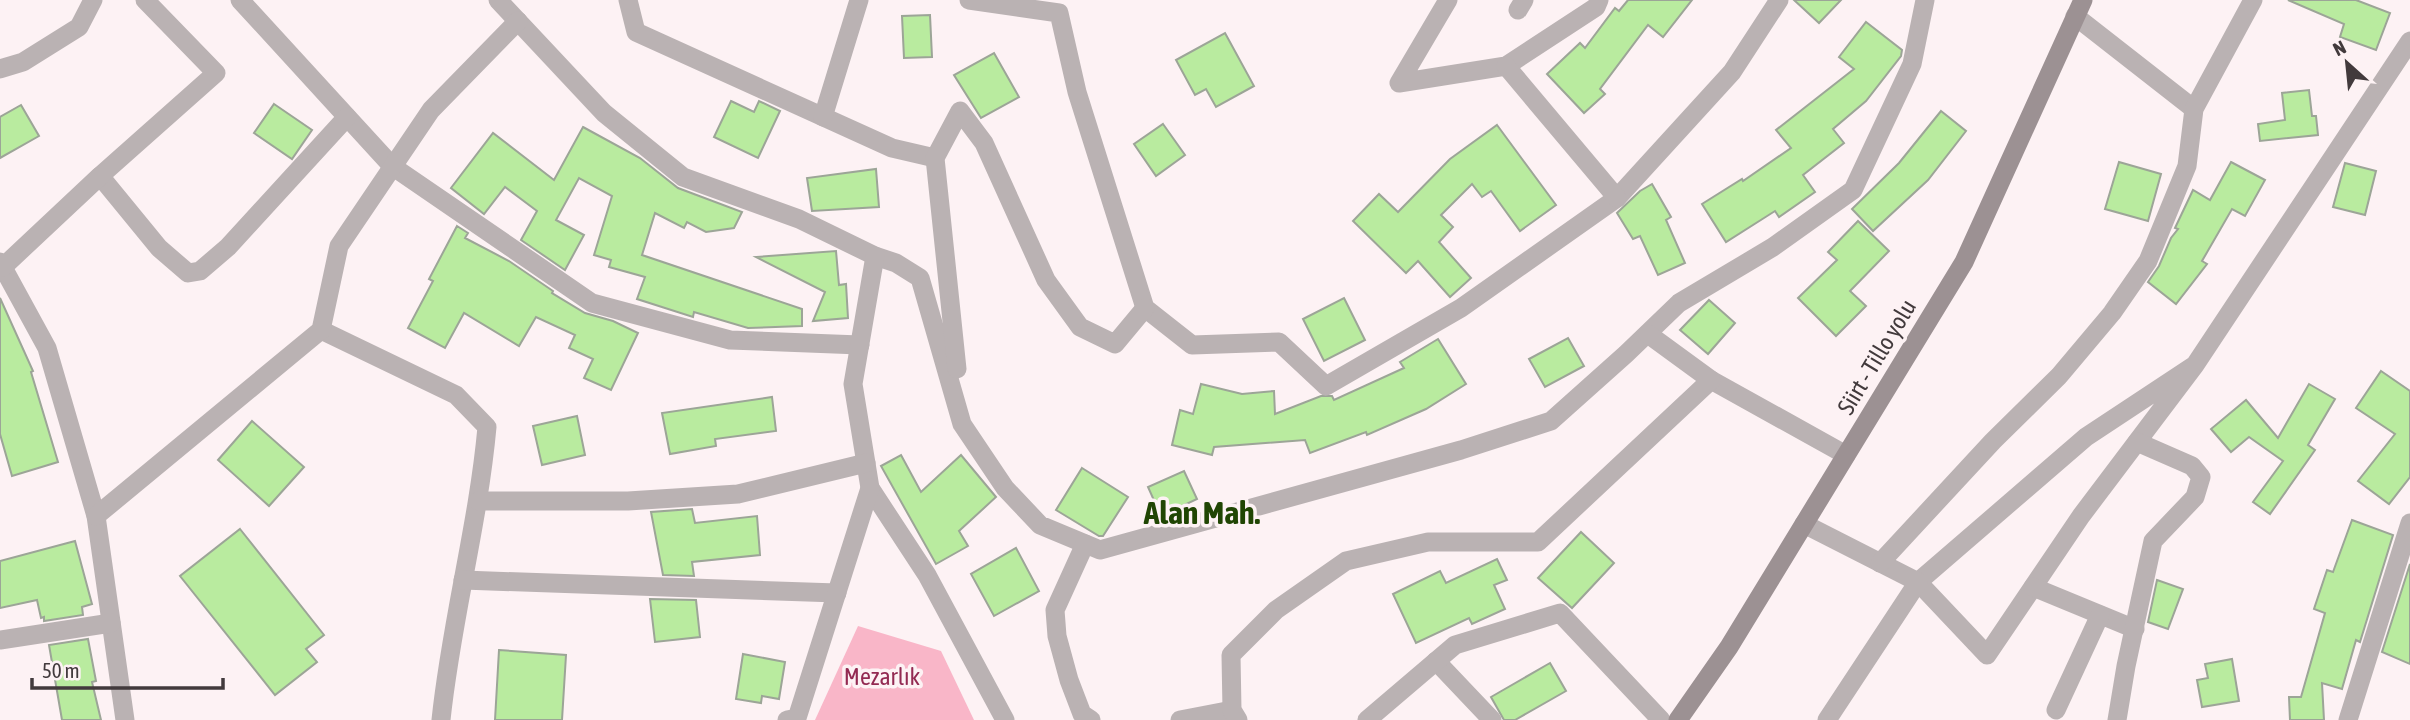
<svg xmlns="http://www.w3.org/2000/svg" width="2410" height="720" font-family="'Asap Condensed',sans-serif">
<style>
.green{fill:#f9b6c8}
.building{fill:#b9eb9f;stroke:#9ca597;stroke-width:2}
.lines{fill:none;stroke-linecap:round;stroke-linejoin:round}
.minor{stroke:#bab2b3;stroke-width:19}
.secondary{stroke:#9c9193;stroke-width:19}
.labels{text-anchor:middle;stroke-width:7;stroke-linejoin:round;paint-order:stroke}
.street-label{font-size:24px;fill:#423a3c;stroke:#fdf2f4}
.park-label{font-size:24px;fill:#932a52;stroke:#fdf2f4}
.district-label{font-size:32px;font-weight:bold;fill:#204503;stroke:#fdf2f4}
</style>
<rect width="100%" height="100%" fill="#fdf2f4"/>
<polygon class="green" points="858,626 941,651 974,720 815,720"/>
<g class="building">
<polygon points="1628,0 1692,0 1663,37 1648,25 1600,89 1605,94 1584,113 1547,74 1580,43 1585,48 1615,8 1619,11"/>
<polygon points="1794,0 1841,0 1819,23"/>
<polygon points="2288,0 2356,0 2390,13 2376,50 2340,37 2344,24"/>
<polygon points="930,15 932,57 904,58 902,16"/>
<polygon points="1866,22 1902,50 1901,56 1866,101 1833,129 1844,143 1803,175 1815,192 1779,217 1775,211 1726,242 1702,204 1742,179 1743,181 1791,148 1776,130 1854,69 1839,57"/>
<polygon points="1225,33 1254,86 1216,107 1206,89 1195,95 1176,60"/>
<polygon points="994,53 1019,97 981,118 954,75"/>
<polygon points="2309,90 2312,116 2316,116 2318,135 2260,141 2258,124 2285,120 2282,93"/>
<polygon points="731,101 754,112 759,101 780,111 758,158 714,137"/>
<polygon points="274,104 312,130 292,159 254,133"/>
<polygon points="21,105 39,136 0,158 0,117"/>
<polygon points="1941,111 1966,131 1928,180 1873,231 1852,209 1899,163"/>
<polygon points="1163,124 1185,155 1156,176 1134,144"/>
<polygon points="1497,125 1556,205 1520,231 1491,191 1482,197 1472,184 1441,215 1453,227 1439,242 1471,278 1450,297 1418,261 1406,273 1353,221 1379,194 1398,212 1450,159"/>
<polygon points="583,127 640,158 678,188 742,212 734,228 706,232 687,222 684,228 655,213 642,255 802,309 802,326 748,328 694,312 693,317 637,299 645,277 609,267 611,260 594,255 612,196 579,178 556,220 584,235 565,270 521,240 537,211 505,187 484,214 451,188 493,133 554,180"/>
<polygon points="2119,162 2161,174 2148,221 2105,209"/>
<polygon points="2231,162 2265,180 2245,216 2232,209 2202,261 2207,264 2176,304 2148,282 2159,266 2171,238 2178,229 2175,228 2193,190 2210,200"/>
<polygon points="2345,163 2376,171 2365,215 2333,207"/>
<polygon points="876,169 879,207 812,211 807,178"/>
<polygon points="1652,184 1671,217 1666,220 1685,263 1658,275 1640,236 1633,239 1617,213 1640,191"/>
<polygon points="1858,221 1889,251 1850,291 1866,306 1836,336 1798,298 1837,260 1828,252"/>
<polygon points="457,226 468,233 465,238 509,261 553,291 552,293 585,313 613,321 638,333 611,390 584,378 593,359 569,348 575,335 536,317 519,346 464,313 445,348 408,328 433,281 429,279"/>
<polygon points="836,251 839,285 846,284 848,318 813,321 825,292 756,257"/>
<polygon points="0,298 33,371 31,372 58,462 12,476 0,434"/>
<polygon points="1344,298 1365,340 1324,361 1303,319"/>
<polygon points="1709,300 1735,323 1708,354 1680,330"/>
<polygon points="1568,338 1584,366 1545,387 1529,359"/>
<polygon points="1438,339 1466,384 1426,409 1367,435 1366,432 1310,453 1305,440 1214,447 1212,455 1172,445 1180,410 1193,414 1201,384 1242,394 1274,391 1275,414 1321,396 1332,396 1334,400 1404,368 1400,362"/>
<polygon points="2381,371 2410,391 2410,477 2389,504 2358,481 2395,434 2356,408"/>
<polygon points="2309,384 2335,399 2308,445 2315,450 2270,514 2253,502 2283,461 2249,437 2231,452 2211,429 2246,400 2278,438"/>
<polygon points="772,397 776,431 715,439 716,446 670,454 662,413"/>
<polygon points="577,416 585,455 542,465 533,426"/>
<polygon points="252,421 304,467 269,506 218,460"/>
<polygon points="901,455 921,492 961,455 996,497 959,531 968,546 936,564 881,466"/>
<polygon points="1082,468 1128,497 1103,536 1099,536 1056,510"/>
<polygon points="1184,471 1197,499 1161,516 1148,487"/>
<polygon points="692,509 695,523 757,516 760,555 692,562 694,576 663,575 651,512"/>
<polygon points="2352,520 2393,535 2360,642 2356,640 2342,689 2322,683 2324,720 2290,720 2289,697 2301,697 2325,613 2314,609 2327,570 2333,572"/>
<polygon points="240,529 324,635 306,649 317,662 275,695 180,576"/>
<polygon points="1581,532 1614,563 1572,608 1538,578"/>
<polygon points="75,541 92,604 82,607 83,615 44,621 44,617 41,618 37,600 0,608 0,561"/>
<polygon points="1016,548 1039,591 994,616 971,574"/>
<polygon points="1497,559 1507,580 1494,585 1505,609 1472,624 1469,618 1416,643 1393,594 1440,571 1446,583"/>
<polygon points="2410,564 2410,664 2382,652"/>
<polygon points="2157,580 2183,589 2168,629 2148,622"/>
<polygon points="650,599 696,600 700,637 655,642"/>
<polygon points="88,639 96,681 92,682 101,720 62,720 49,645"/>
<polygon points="499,650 566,655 562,720 495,720"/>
<polygon points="743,654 785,662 779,699 762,696 761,703 736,699"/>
<polygon points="2232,659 2239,701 2202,707 2197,680 2208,678 2205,664"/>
<polygon points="1550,663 1566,691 1515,720 1504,720 1491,697"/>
</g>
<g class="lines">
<g class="minor">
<polyline points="240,0 392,166 592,303 730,340 860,345"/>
<polyline points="498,0 604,113 683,177 799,219 875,256 896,263 920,278 962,424 1005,488 1040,525 1100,550 1461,450 1551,421 1626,354 1679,303 1773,247 1853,190 1912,64 1925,0"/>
<polyline points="628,0 636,32 892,148 935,158"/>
<polyline points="969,0 1059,13 1077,92 1145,308 1192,345 1279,342 1326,386 1461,308 1617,198 1732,72 1779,0"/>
<polyline points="1448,0 1399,83 1506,66 1596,7 1599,0"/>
<polyline points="1518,10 1524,0"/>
<polyline points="2075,16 2194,109"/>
<polyline points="1506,66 1617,198"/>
<polyline points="0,69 23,62 79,27 93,0"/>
<polyline points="823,117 859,0"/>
<polyline points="100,176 159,248 188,273 200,271 228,247 347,117"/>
<polyline points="875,256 853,384 870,488 927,575 1005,720"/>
<polyline points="0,262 47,348 96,516 125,720"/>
<polyline points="3,267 100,176 216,73 145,0"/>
<path d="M 321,330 L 456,395 L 487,427 C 478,526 451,622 441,720"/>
<polyline points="2195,365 2086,437 1918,582 1987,655 2081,516 2195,365 2410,41"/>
<polyline points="957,369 935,158 960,111 984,143 1046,280 1080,327 1115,344 1145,308"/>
<polyline points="1711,380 1846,455"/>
<polyline points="478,501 628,501 738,494 866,463"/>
<polyline points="96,516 321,330 339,246 431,110 518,21"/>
<polyline points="1804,524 1918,582 1827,720"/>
<polyline points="1085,544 1055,610 1057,636 1069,680 1082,714 1091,720"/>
<polyline points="1880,563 1993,441 2059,376 2112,313 2148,261 2187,166 2194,109 2253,0"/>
<polyline points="463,580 837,593"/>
<polyline points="2033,587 2135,629"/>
<polyline points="0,640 111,623"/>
<polyline points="1436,661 1492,720"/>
<polyline points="2056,710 2100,615"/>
<polyline points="787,720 797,718 870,488"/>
<polyline points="1180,720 1232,710"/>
<polyline points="1238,720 1232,710 1231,655 1276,610 1346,561 1428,542 1538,542 1711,380 1648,334"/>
<polyline points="1367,720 1455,645 1560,613 1661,720"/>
<polyline points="2117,720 2126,666 2153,541 2195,497 2201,477 2192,466 2137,442"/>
<polyline points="2348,720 2410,523"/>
</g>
<polyline class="secondary" points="1678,720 1729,647 1964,262 2083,0"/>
</g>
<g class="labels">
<g class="street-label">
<text transform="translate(1877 357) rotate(-59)" y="8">Siirt - Tillo yolu</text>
</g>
<g class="park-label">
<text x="882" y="685">Mezarlık</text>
</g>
<g class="district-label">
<text x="1202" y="524">Alan Mah.</text>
</g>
</g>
<g transform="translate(2347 63) rotate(333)" stroke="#fdf2f4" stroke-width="5" paint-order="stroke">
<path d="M0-5L12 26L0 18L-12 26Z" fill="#423a3c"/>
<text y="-10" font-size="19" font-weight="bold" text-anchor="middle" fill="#423a3c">N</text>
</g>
<path d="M32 678v10h191v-10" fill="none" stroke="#423a3c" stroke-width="3.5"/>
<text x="42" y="678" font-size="21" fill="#423a3c" stroke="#fdf2f4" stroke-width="5" paint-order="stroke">50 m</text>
</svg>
